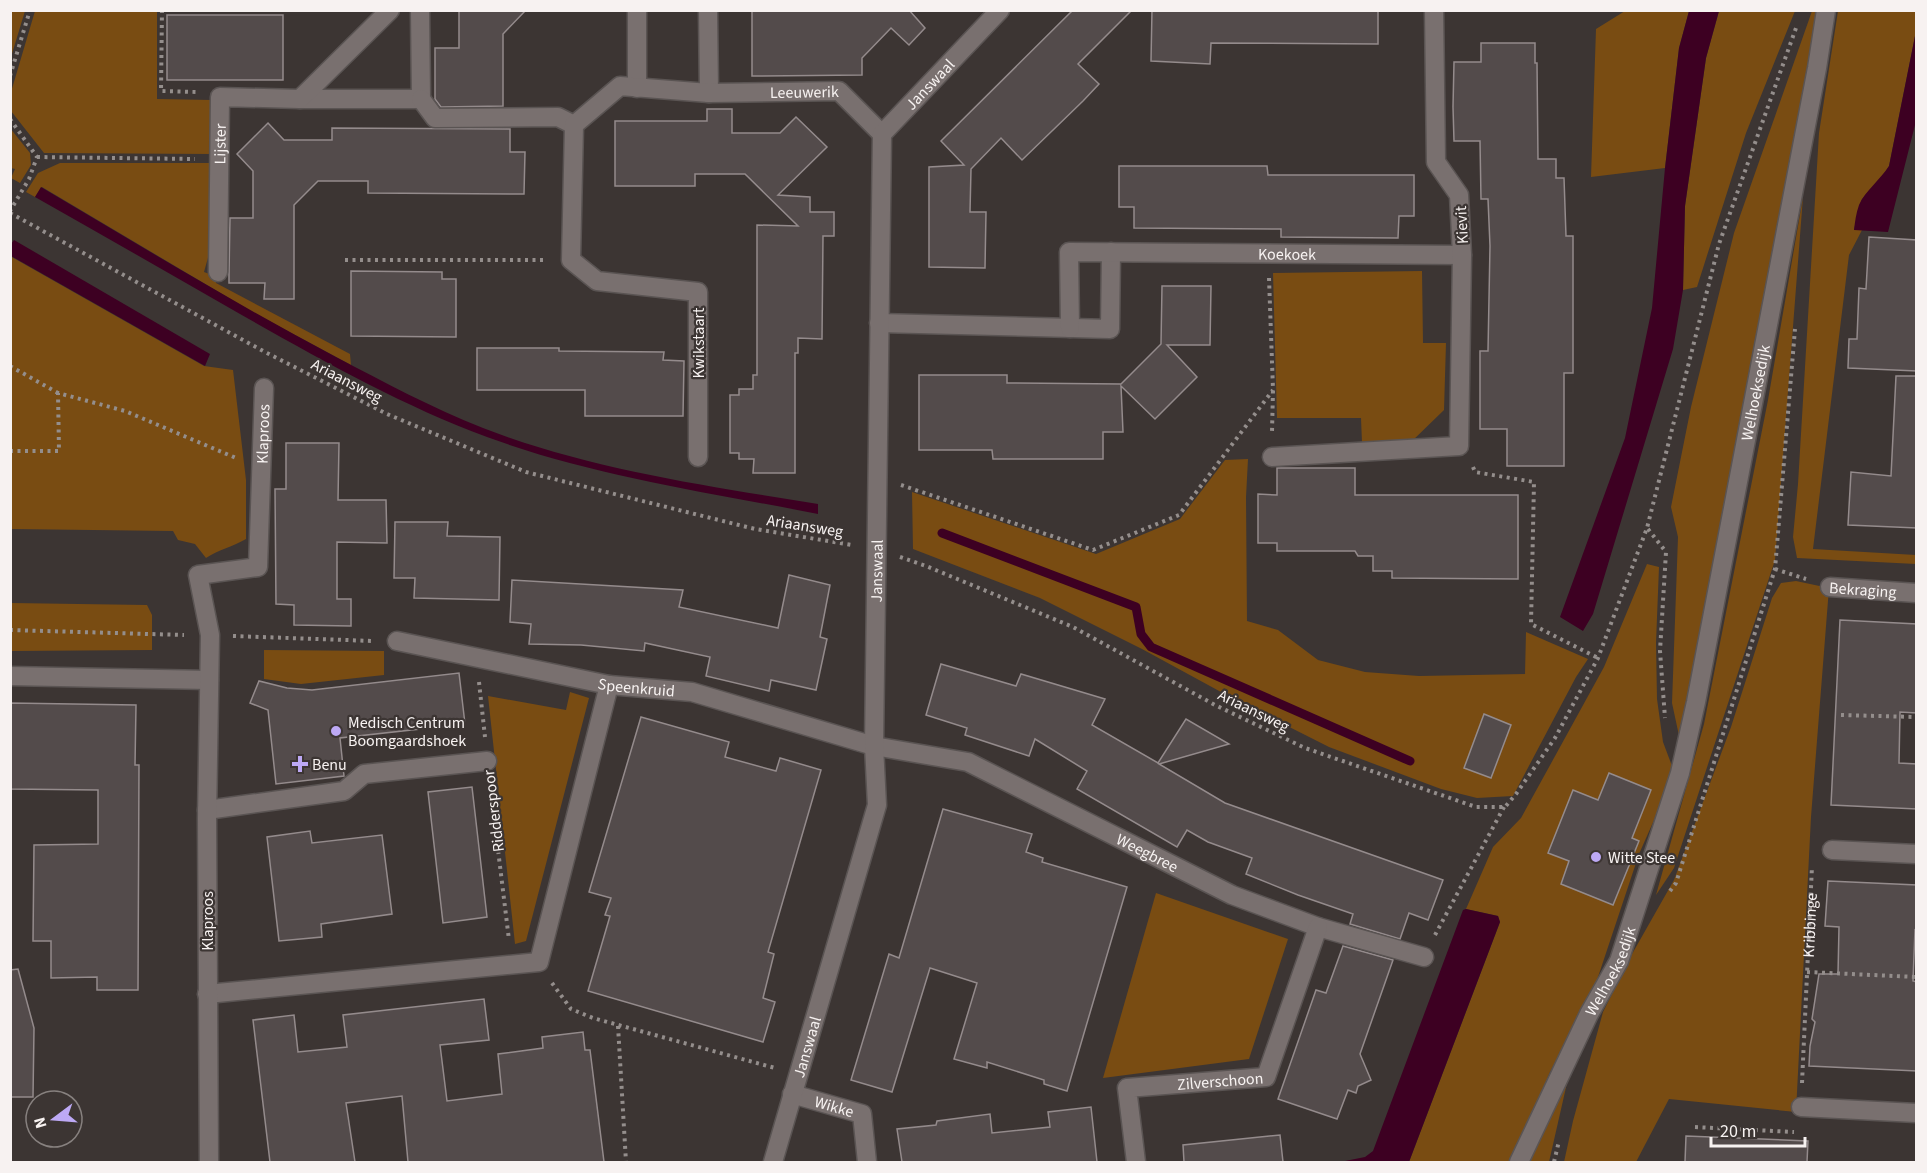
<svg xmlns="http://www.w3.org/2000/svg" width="1927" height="1173" font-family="'Source Sans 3',sans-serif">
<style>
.green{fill:#794c12}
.water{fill:#3d0022}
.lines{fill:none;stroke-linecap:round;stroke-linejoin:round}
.stream{stroke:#3d0022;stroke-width:9}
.building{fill:#534b4b;stroke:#948b8c;stroke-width:1.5}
.minor-casing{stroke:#5a5453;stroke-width:21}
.path{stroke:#948e8c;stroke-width:4;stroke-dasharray:3 4.5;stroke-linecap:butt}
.minor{stroke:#79706f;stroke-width:18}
.poi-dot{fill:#bda9f5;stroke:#3c3533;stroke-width:2}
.labels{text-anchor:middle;stroke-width:4.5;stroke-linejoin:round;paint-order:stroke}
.street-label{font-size:16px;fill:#f7f2f1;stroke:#3c3533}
.poi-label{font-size:16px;fill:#f7f2f1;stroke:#3c3533;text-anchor:start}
</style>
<rect width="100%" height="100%" fill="#3c3533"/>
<g class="green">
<polygon points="11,10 25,11 11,57 10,11"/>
<polygon points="35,11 157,11 157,99 212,100 212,154 44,153 11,111 11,92"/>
<polygon points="1625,11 1689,11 1679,48 1665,168 1591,177 1596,29"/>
<polygon points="1719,11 1795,11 1746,133 1697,287 1683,290 1685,206 1706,58"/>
<polygon points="1812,11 1818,11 1790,184 1681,745 1672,703 1678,537 1671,507 1691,407 1734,233"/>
<polygon points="1838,11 1916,11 1916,31 1889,166 1882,177 1862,199 1854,229 1862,230 1849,255 1813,549 1916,555 1916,564 1797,558 1793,537 1798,484 1819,133"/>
<polygon points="10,128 30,153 31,165 20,183 11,178 15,169 11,168"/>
<polygon points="60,163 212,163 211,247 204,272 215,276 216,283 350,354 351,365 254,313 42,187 35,197 26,192 38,173"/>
<polygon points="1803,197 1775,560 1674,868 1656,895 1704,724 1768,400"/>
<path d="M 10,256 L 204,366 L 233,370 L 246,480 L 246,539 C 232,547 218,550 206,558 L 195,544 L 178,540 L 173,531 L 11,529 Z"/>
<polygon points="1422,271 1423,343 1446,343 1444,410 1409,444 1362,443 1361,418 1277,418 1273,273"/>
<polygon points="1248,459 1246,497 1247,621 1278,630 1318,660 1365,672 1419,676 1525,674 1526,632 1588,659 1576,677 1513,796 1477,798 1441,789 1329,747 1232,698 1142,649 1040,598 913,549 912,492 1096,554 1180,519 1225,460"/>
<polygon points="1647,564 1659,567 1656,643 1657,699 1663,742 1672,766 1670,784 1639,854 1596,983 1550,1072 1511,1162 1409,1162 1500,922 1498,916 1466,909 1493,847 1521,818 1604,667"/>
<polygon points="1796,581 1829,588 1811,817 1796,1112 1669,1099 1636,1162 1564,1162 1573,1121 1603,1012 1632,954 1674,880 1731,727 1772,598 1781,583"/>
<polygon points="11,603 147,605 152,615 152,650 11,651"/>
<polygon points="264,650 384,651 384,675 301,684 264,679"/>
<polygon points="570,692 589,698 526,941 515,944 488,696 566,710"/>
<polygon points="1156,893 1288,939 1249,1059 1103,1078"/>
<polygon points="1567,1083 1549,1162 1530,1162 1530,1161"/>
</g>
<g class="water">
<polygon points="1689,11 1719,11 1706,58 1685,206 1683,290 1673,349 1593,614 1583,631 1560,617 1625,438 1652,308 1665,168 1679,48"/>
<path d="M 1916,31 L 1916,121 L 1888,232 L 1854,230 C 1855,222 1856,213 1859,205 C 1865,191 1881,179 1889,166 Z"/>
<path d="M 41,187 C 139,245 236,304 336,357 C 384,382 432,408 483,428 C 588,469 707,486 818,504 L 818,514 C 707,492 593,476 487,437 C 401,405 320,359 240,314 C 172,275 104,236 35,197 Z"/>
<polygon points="14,240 210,354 205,366 11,256 11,244"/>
<polygon points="1466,909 1498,916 1500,922 1409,1162 1340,1162 1365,1157 1373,1151 1463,910"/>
</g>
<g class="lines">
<polyline class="stream" points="942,533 1136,607 1141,634 1151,647 1410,761"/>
</g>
<g class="building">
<polygon points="459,10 526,10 503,34 503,106 441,107 435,99 435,48 459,48"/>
<polygon points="752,10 909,10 925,28 909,45 891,28 862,58 862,75 752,76"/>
<polygon points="1073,10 1132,10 1078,64 1099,84 1083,101 1022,160 1001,138 971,169 970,212 986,212 985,268 929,267 929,167 964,165 941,141"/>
<polygon points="1152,10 1378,10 1378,44 1211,43 1210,64 1151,61"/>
<rect x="167" y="15" width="116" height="65"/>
<polygon points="1481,43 1535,43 1535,63 1537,63 1538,159 1556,159 1556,178 1564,178 1566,236 1573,236 1573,373 1564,373 1564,466 1507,466 1507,429 1480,429 1480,351 1488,351 1490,246 1488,199 1481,199 1480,141 1454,141 1453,107 1454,62 1481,62"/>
<polygon points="707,109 732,109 732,133 780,133 796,117 827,147 778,195 810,197 810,212 834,212 834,236 823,236 822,339 798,338 798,353 795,353 795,473 753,473 754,459 739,459 739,453 730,453 730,395 739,395 739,389 753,389 753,375 757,375 757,225 798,226 745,174 695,174 695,186 615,186 615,121 707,121"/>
<polygon points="268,123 284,140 332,140 332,128 510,129 510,152 525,152 524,194 368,193 368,181 318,181 294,205 294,299 264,299 265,283 229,283 229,274 230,218 253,218 253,171 237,154"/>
<polygon points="1119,166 1267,166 1268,175 1414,175 1414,216 1399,216 1398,238 1281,237 1281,229 1134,228 1134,207 1119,207"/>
<polygon points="1869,237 1917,240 1917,371 1848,368 1849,339 1857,339 1859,288 1866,289"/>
<polygon points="351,271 442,272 442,279 456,279 456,337 351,336"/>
<polygon points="1162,286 1211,286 1210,345 1167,345 1197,377 1155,419 1121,386 1123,432 1103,432 1103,459 993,459 992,450 919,450 919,375 1007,375 1007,383 1121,384 1161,344"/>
<polygon points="477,348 559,348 559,351 664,352 663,360 684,361 683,416 585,416 585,390 477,390"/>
<polygon points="1896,376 1917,376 1917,528 1848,525 1851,472 1891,476"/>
<polygon points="286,443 339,443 338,500 386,500 387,543 337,542 337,599 351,599 351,626 294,625 294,605 276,604 275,489 286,489"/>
<polygon points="1277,468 1355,468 1355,495 1518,495 1518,579 1392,578 1392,571 1373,571 1373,556 1358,556 1355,551 1277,551 1277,543 1258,543 1258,494 1277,495"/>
<polygon points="395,522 448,522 447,536 500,537 499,600 414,598 415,578 394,578"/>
<polygon points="789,575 830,585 820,637 827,639 816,690 771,680 769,691 706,676 710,657 645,643 644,651 581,645 529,644 531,624 510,622 512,580 683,590 679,607 778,628"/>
<polygon points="1840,620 1917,624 1917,713 1900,712 1899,763 1917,764 1917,809 1831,805"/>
<polygon points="941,664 1016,686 1021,674 1105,699 1092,725 1158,763 1186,719 1229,744 1159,764 1225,803 1443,880 1428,920 1409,913 1400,939 1350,924 1353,914 1298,895 1246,874 1252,858 1208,842 1187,830 1177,847 1077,789 1087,771 1035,739 1029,756 965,735 967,728 926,715"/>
<polygon points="459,673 465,724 340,738 344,776 276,784 268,710 250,703 259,681 287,688 312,690"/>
<polygon points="10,703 136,705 135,765 139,765 138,990 97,990 97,977 51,978 51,941 33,941 34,845 98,844 98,790 10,789"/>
<polygon points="1484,714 1511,725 1491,778 1464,768"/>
<polygon points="641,717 729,742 725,757 776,771 780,758 821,770 768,952 774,954 763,998 775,1002 763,1042 588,991 610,916 605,915 611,898 589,892"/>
<polygon points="1609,773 1651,790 1632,838 1639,841 1613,905 1561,884 1569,861 1548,853 1573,790 1598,800"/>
<polygon points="472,787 487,917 443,923 428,792"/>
<polygon points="943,809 1032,834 1026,852 1043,858 1042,862 1127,887 1067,1091 1044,1084 1044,1080 987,1062 987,1068 954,1059 977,983 930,968 892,1092 851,1080 889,954 899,958"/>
<polygon points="310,831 312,843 382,835 392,914 321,924 322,937 279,941 267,837"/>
<polygon points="1828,881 1917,885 1917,931 1915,930 1913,981 1917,982 1917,1071 1809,1066 1810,1046 1815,1022 1812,1019 1819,974 1838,974 1839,927 1825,926"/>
<polygon points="1343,946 1393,960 1360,1054 1371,1080 1358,1086 1356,1093 1348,1090 1337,1119 1278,1099 1316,990 1326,993"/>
<polygon points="18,969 34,1028 33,1097 10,1097 10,970"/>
<polygon points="484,999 489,1040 440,1045 447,1101 502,1094 498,1054 543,1048 542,1037 583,1032 585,1050 590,1050 604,1162 408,1162 402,1096 346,1103 355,1162 270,1162 253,1020 294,1015 298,1052 347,1047 343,1015"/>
<polygon points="1091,1107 1097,1162 902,1162 897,1129 936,1125 937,1121 990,1114 992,1133 1050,1127 1048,1112"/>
<polygon points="1280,1135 1283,1162 1184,1162 1183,1145"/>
<polygon points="1686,1136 1808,1141 1807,1162 1685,1162"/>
</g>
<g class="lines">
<g class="minor-casing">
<g id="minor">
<polyline points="637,10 637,88"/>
<polyline points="708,10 709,93"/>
<polyline points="300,99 421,99 420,10"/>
<polyline points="421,99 435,118 558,117 574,125"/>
<path id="s2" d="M 218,272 L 220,97 L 300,99 L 390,10"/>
<polyline points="879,323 1110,329 1111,252"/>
<path id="s3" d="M 1070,328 L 1069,252 L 1462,255"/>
<path id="s4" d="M 698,457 L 698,292 L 597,281 L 571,260 L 574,125 L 620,86 L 709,93 L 839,91 L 882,134"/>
<polyline points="1272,457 1459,446 1462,255 1459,195 1436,162 1434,10"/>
<path id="s5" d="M 1830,587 L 1916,593"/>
<path id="s6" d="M 397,641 L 609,685 L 692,692 L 874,746 L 968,762 L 1232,895 L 1318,927 L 1424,957"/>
<polyline points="10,676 209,680"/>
<polyline points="207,810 344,791 364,774 487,761"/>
<polyline points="1832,850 1916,854"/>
<polyline points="207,994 539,962 609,685"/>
<path id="s7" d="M 792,1094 L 862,1114 L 867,1162"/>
<polyline points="1801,1107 1916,1113"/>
<path id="s8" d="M 209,1162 L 207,819 L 210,635 L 198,575 L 258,567 L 264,388"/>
<path id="s9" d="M 773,1162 L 877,805 L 874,746 L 882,134 L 1000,10"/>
<path id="s10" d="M 1136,1162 L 1127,1088 L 1266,1077 L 1318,927"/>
<path id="s11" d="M 1519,1162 L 1589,1014 L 1619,961 L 1680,773 L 1696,702 L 1817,68 L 1826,10"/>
</g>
</g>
<g class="path">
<polyline points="162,10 161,91 197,92"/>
<polyline points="10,76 30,10"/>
<polyline points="10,119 37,157 29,179 10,211"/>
<polyline points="37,157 195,159"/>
<polyline points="10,213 265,352 387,414 526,472 755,529 852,545"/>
<polyline points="345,260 546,260"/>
<polyline points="1269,278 1273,390 1272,432"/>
<polyline points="10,366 58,393"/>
<polyline points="10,451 59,451 58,393 125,411 236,458"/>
<polyline points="1473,467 1475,472 1534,482 1531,624 1598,658"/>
<polyline points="901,485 1093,550 1179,515 1273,390"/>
<polyline points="1648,529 1666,552 1660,651 1665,718"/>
<polyline points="900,557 926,566 1073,627 1215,705 1305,748 1476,807 1505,807 1516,794 1555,738 1598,658 1647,528 1719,244 1796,28"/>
<polyline points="1775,569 1806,579"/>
<polyline points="10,630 184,635"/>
<polyline points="233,636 373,641"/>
<polyline points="479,682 485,737"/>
<polyline points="1841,715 1916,717"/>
<polyline points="490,784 509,940"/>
<polyline points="1670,891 1676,883 1775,569 1795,329"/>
<polyline points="1435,935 1504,807"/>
<polyline points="1807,972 1916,977"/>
<polyline points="552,983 571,1009 593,1018 775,1068"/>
<polyline points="618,1026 626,1162"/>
<path id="s1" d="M 1802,1083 L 1812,866"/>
<polyline points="1695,1127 1794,1132"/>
<polyline points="1554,1162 1559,1141"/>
</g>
<use href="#minor" class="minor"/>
</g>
<g class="poi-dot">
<circle cx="336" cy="731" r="6"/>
<path d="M297 755h6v6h6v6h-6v6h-6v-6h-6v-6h6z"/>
<circle cx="1596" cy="857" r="6"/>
</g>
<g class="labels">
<g class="street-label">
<text dy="6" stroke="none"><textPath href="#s9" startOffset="1112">Janswaal</textPath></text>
<text dy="6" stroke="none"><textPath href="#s4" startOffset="680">Leeuwerik</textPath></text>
<text dy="6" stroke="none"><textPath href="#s2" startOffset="128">Lijster</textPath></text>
<text transform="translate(1461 225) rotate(-93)" y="6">Kievit</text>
<text dy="6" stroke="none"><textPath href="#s3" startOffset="294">Koekoek</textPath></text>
<text transform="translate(698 343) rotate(-90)" y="6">Kwikstaart</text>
<text transform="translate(347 380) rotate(27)" y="6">Ariaansweg</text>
<text dy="6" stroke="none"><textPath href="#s11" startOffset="810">Welhoeksedijk</textPath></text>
<text dy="6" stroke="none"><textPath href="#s8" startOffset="782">Klaproos</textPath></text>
<text transform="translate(805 525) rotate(9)" y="6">Ariaansweg</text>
<text dy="6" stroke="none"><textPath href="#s9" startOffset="606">Janswaal</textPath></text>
<text dy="6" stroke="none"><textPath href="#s5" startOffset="33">Bekraging</textPath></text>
<text dy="6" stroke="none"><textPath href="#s6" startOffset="244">Speenkruid</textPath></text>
<text transform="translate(1254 710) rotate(26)" y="6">Ariaansweg</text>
<text transform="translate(493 811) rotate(-97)" y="6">Ridderspoor</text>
<text dy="6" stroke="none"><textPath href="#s6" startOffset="786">Weegbree</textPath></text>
<text transform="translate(207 921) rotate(-90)" y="6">Klaproos</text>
<text dy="6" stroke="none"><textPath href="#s1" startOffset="158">Kribbinge</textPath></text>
<text dy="6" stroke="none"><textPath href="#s11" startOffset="212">Welhoeksedijk</textPath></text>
<text dy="6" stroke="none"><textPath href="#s9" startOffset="120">Janswaal</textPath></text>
<text dy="6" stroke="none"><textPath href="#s10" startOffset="168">Zilverschoon</textPath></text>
<text dy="6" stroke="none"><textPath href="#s7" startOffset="44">Wikke</textPath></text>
</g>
<g class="poi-label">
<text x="348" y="728">Medisch Centrum<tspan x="348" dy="18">Boomgaardshoek</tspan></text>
<text x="312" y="770">Benu</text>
<text x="1608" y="863">Witte Stee</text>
</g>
</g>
<rect width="1927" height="1173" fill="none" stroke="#f7f2f1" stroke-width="24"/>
<g transform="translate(54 1119) rotate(254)"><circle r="28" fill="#3c3533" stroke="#87817f" stroke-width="1.5"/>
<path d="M0-4.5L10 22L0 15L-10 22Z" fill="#bda9f5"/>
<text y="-9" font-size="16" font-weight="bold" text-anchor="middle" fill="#f7f2f1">N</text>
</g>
<path d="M1711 1137v9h94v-9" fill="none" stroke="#f7f2f1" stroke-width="3"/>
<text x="1720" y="1137" font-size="18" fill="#f7f2f1" stroke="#3c3533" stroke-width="4.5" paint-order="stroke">20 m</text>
</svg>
